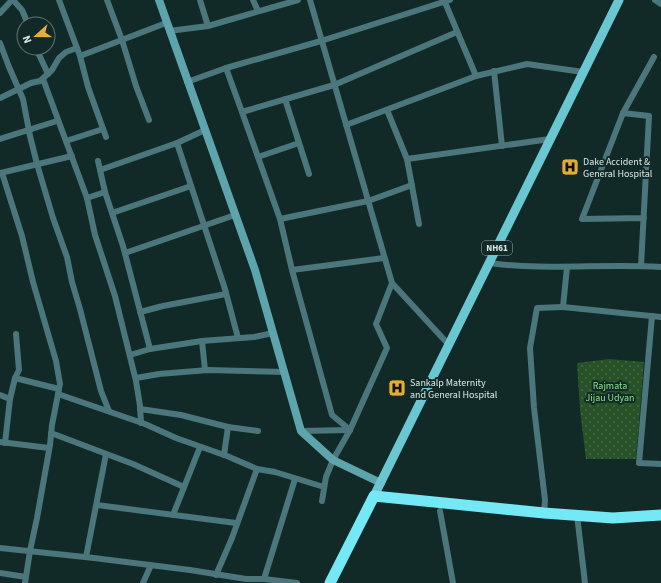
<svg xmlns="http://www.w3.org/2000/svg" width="661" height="583" font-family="'Source Sans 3',sans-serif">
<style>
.park{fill:url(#park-dots)}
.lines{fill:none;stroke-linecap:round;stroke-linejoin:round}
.street{stroke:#4b767b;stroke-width:6}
.secondary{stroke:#5da4ac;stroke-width:8}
.primary{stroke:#6ac7d2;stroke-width:9}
.highway{stroke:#74e8f5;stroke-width:11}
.labels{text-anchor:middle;stroke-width:4;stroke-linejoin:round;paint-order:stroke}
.shield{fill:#112a27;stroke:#9dafad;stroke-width:1}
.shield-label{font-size:9px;font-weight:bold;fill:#d9e8e6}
.poi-label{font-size:10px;fill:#d9e8e6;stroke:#112a27;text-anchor:start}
.park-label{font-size:10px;fill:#8dde8d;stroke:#112a27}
</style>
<defs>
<pattern id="park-dots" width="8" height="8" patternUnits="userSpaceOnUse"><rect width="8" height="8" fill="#275228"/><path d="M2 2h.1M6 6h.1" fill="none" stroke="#466b47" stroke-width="1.8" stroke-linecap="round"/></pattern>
</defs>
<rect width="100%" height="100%" fill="#112a27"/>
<polygon class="park" points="609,359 644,362 636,459 586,459 580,410 577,363"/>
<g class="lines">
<g class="street">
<polyline points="13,0 22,10 28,24"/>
<polyline points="59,0 80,56 88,87 106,137"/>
<polyline points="107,0 122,40 136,86 149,120"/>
<polyline points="200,0 208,26"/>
<polyline points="253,0 258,11"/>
<polyline points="310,0 392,283 449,345"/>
<polyline points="655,0 661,4"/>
<polyline points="0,13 12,0"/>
<polyline points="169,31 208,26 298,0"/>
<polyline points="0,43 9,67 23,99 30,136 37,164 53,218 67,257 72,282 80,309 101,391 109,411"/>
<polyline points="36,48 48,74"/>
<polyline points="80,56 166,23"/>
<polyline points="226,68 242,112"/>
<polyline points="494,71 502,146"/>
<polyline points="476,76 527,64 583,72"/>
<polyline points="43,79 87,198 95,235 115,296 136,381 140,406 141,423"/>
<polyline points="187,82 226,68 321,41 450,0"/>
<polyline points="0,98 31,83 40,81 52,70 59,58 66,52 77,48"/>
<polyline points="285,99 309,174"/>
<polyline points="387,110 407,159 550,139"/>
<polyline points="623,113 654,57"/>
<polyline points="346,125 476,76 444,0"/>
<polyline points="0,139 57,121"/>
<polyline points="66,141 103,129"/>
<polyline points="177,143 225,289 238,338"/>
<polyline points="258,157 299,143"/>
<polyline points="407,159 419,224"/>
<polyline points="100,170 177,143 205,130"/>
<polyline points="0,173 72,156"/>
<polyline points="2,173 22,236 33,282 56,361 60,384 52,425 50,445 37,518 30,551 25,583"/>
<polyline points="412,185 368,201 280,219 242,112 334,85 457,32"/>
<polyline points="105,192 123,246 150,349"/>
<polyline points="87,198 105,192 98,161"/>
<polyline points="112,213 191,186"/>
<polyline points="280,219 292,270 332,415 350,430"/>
<polyline points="125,253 235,215"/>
<path d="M 489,263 C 546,271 604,263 661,267"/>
<polyline points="641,266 649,116 623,113 582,219 644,218"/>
<polyline points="567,267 563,307 661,317"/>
<polyline points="292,270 384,258"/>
<polyline points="140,312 163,306 226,294"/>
<polyline points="652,316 639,463 661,464"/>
<polyline points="202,341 205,370"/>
<polyline points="130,355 150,349 202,341 254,337 273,333"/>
<polyline points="15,378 59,389"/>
<polyline points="136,378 159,374 208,370 285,372"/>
<polyline points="58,394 145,424 176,438 227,456 257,469 275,472 324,487"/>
<polyline points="0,395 10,399"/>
<polyline points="140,409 181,415 228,427 258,431"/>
<polyline points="301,431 350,430"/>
<polyline points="51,433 133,464 184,487"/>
<polyline points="0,442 49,448"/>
<polyline points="5,443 10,399 15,378 19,370 16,334"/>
<polyline points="224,455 228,427"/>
<polyline points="322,501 326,477 333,460 350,430 387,348 376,324 392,283"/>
<polyline points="97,505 236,523"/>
<polyline points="440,511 453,583"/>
<polyline points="544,513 545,500 534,408 530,348 537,308 563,307"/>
<polyline points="173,515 200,447"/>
<polyline points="577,515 585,583"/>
<polyline points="0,548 94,558 190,570 246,579 264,579 297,583"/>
<polyline points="86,557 106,454"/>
<polyline points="0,573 26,577"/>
<polyline points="216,575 232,538 257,469"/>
<polyline points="264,579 295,479"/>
<polyline points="143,583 151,565"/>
</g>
<polyline class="secondary" points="159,0 255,270 301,431 333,460 381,483"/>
<polyline class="primary" points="374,496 619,0"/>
<polyline class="highway" points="330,583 374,496 544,513 613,518 661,515"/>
</g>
<defs>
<g id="hospital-square" transform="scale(0.9)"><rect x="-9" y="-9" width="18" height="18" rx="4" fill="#e4ae35" stroke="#112a27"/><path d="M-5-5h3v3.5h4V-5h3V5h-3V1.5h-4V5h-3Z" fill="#111"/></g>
</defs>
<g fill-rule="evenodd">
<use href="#hospital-square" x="570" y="167"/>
<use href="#hospital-square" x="397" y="388"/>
</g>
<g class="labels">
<rect class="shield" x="482" y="241" width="30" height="14" rx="3"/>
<g class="shield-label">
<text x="497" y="251">NH61</text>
</g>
<g class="poi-label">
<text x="583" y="165">Dake Accident &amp;<tspan x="583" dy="12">General Hospital</tspan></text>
<text x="410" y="386">Sankalp Maternity<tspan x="410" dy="12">and General Hospital</tspan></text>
</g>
<g class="park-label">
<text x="610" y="389">Rajmata<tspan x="610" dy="12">Jijau Udyan</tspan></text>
</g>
</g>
<g transform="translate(36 36) rotate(249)"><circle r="19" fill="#112a27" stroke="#617673"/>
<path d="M0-3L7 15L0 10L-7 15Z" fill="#e4ae35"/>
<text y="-6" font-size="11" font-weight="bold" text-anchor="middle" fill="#d9e8e6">N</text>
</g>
</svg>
